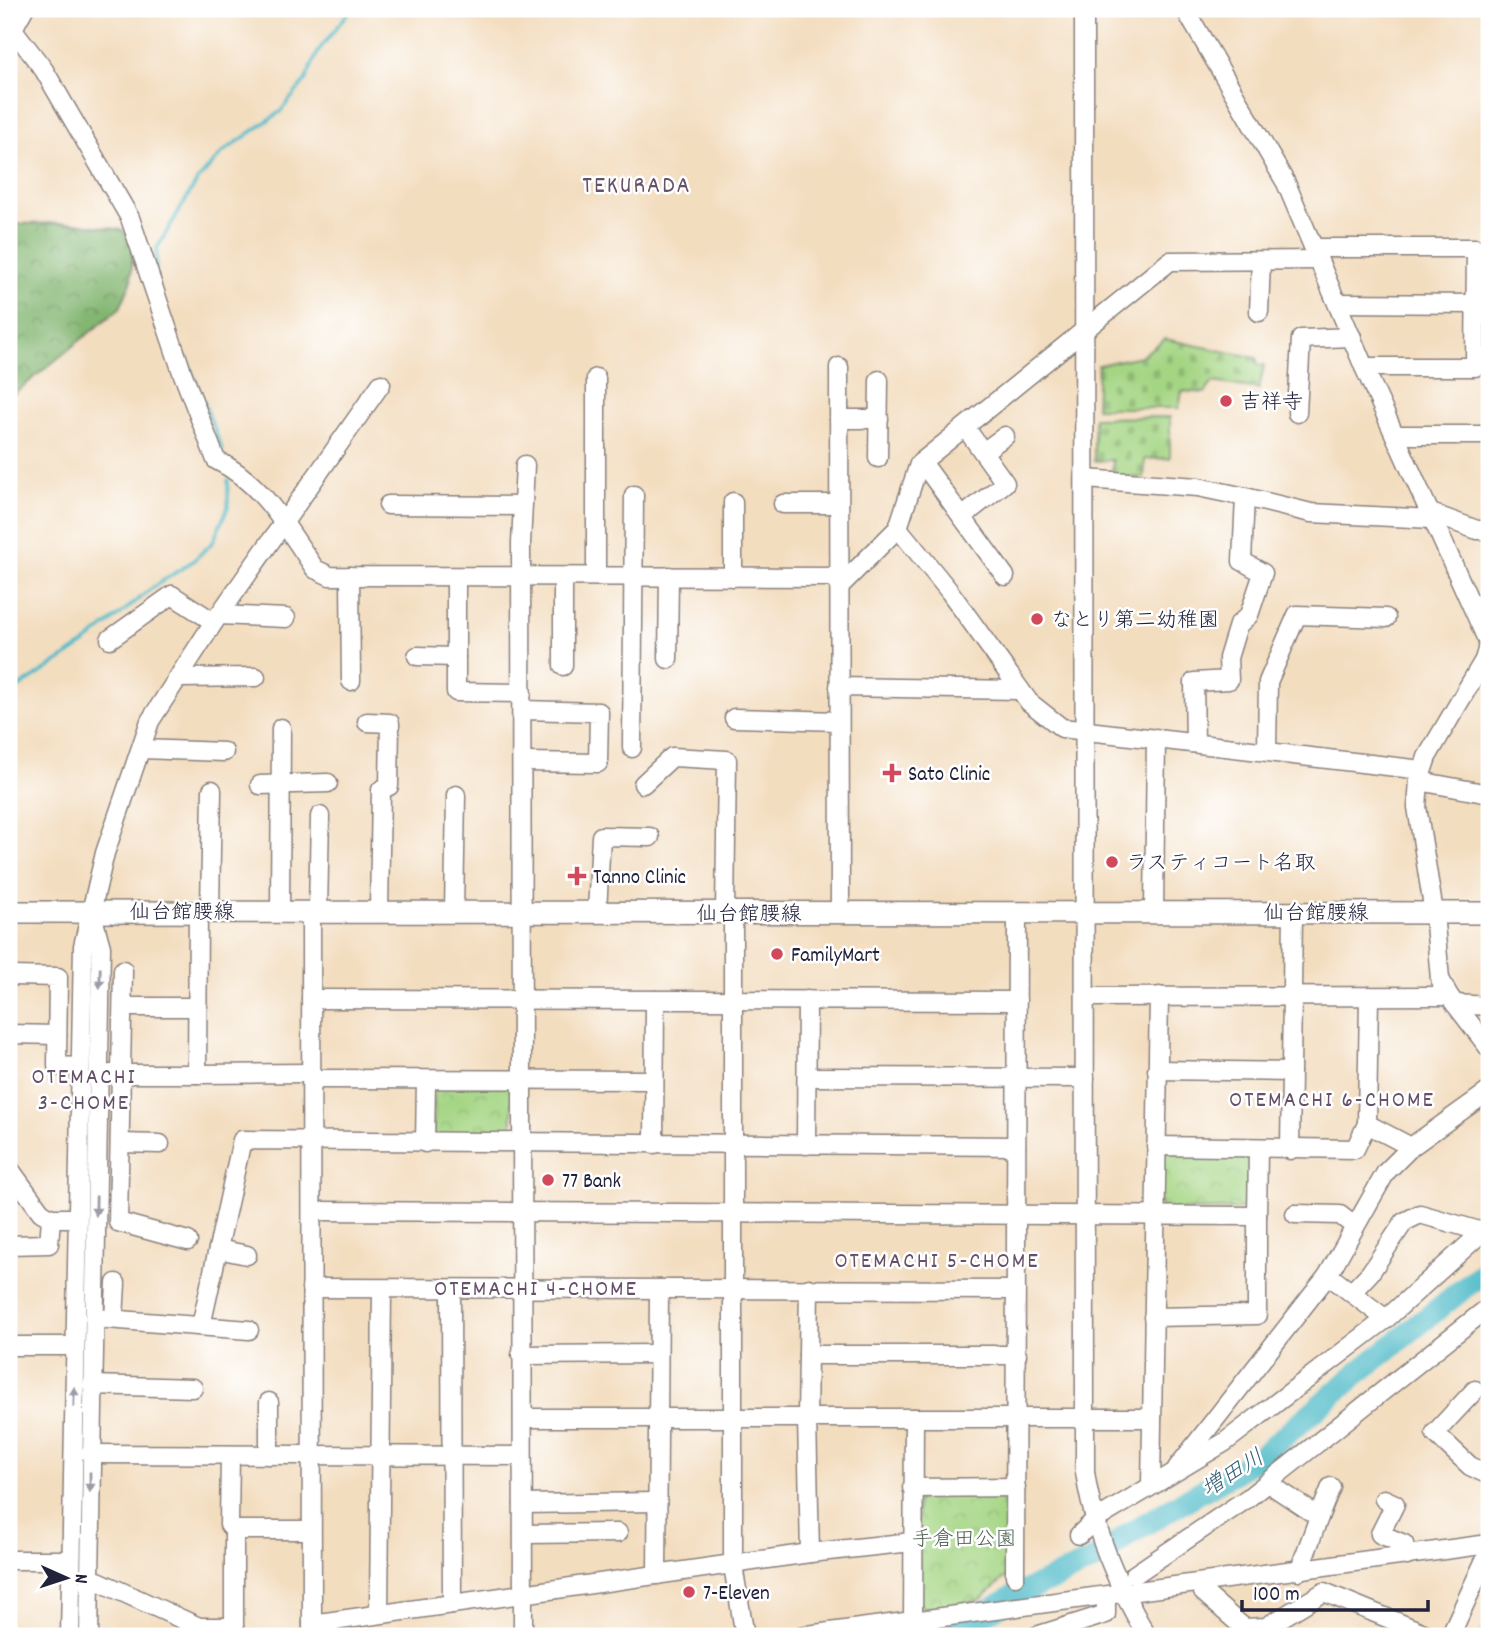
<svg xmlns="http://www.w3.org/2000/svg" width="1498" height="1645" font-family="Dekko,'Klee One',sans-serif">
<style>
.forest{fill:url(#forest-crowns);stroke:#526c56;stroke-width:2}
.cemetery{fill:url(#cemetery-stones);stroke:#637c5f;stroke-width:2}
.park{fill:url(#park-crowns);stroke:#637c5f;stroke-width:2}
.lines{fill:none;stroke-linecap:round;stroke-linejoin:round}
.stream{stroke:#4dbac7;stroke-width:3.5}
.river{stroke:#4dbac7;stroke-width:23}
.minor-casing{stroke:#8a807d;stroke-width:21}
.major-casing{stroke:#8a807d;stroke-width:24}
.minor{stroke:#fff;stroke-width:18}
.major{stroke:#fff;stroke-width:21}
.oneway{fill:#9c9ca7}
.poi-dot{fill:#d1495b;stroke:#fff;stroke-width:2.5}
.labels{text-anchor:middle;stroke-width:5;stroke-linejoin:round;paint-order:stroke}
.poi-label{font-size:21px;fill:#22223b;stroke:#fff;text-anchor:start}
.street-label{font-size:21px;fill:#22223b;stroke:#fff}
.park-label{font-size:21px;fill:#506154;stroke:#fff}
.neighbourhood-label{font-size:23px;letter-spacing:2px;fill:#655169;stroke:#fff}
.water-label{font-size:23px;font-style:italic;fill:#335f73;stroke:#fff}
.quarter-label{font-size:24px;letter-spacing:2px;fill:#655169;stroke:#fff}
</style>
<defs>
<pattern id="forest-crowns" width="20" height="18" patternUnits="userSpaceOnUse" patternTransform="scale(1.75)"><rect width="20" height="18" fill="#83b671"/><path d="M2 6a3 3 0 1 1 6 0M12 15a3 3 0 1 1 6 0" fill="none" stroke="#6b945e"/></pattern>
<pattern id="cemetery-stones" width="16" height="16" patternUnits="userSpaceOnUse" patternTransform="scale(1.75)"><rect width="16" height="16" fill="#a4d583"/><path d="M2 7V4a2 2 0 0 1 4 0v3zM10 15v-3a2 2 0 0 1 4 0v3z" fill="#8db772"/></pattern>
<pattern id="park-crowns" width="20" height="18" patternUnits="userSpaceOnUse" patternTransform="scale(1.75)"><rect width="20" height="18" fill="#a4d583"/><path d="M2 6a3 3 0 1 1 6 0M12 15a3 3 0 1 1 6 0" fill="none" stroke="#8db772"/></pattern>
</defs>
<rect width="100%" height="100%" fill="#fff"/>
<filter id="ink" filterUnits="userSpaceOnUse"><feTurbulence type="fractalNoise" baseFrequency=".0143" numOctaves="2"/><feDisplacementMap in="SourceGraphic" scale="14" xChannelSelector="R" yChannelSelector="G"/><feConvolveMatrix kernelMatrix="1 2 1 2 8 2 1 2 1" color-interpolation-filters="sRGB"/></filter>
<filter id="wash" filterUnits="userSpaceOnUse"><feTurbulence type="fractalNoise" baseFrequency=".00686" numOctaves="4" result="noise"/><feDisplacementMap in="SourceGraphic" scale="28" xChannelSelector="R" yChannelSelector="G"/><feGaussianBlur stdDeviation="1.57" result="paint"/><feColorMatrix in="noise" values="0 0 0 0 0 0 0 0 0 0 0 0 0 0 0 0 0 1.4 0 .05"/><feComposite in="paint" operator="in"/></filter>
<g filter="url(#wash)">
<rect width="100%" height="100%" fill="#f3ddbf"/>
<polygon class="forest" points="75,223 122,230 133,242 131,282 120,308 9,398 9,224"/>
<g class="cemetery">
<polygon points="1165,339 1257,358 1257,364 1264,365 1259,389 1213,382 1205,393 1182,391 1179,408 1096,408 1098,365 1141,356"/>
<polygon points="1170,417 1170,458 1145,459 1144,478 1112,476 1113,460 1094,461 1094,418"/>
</g>
<g class="park">
<polygon points="434,1085 507,1086 512,1092 512,1131 506,1138 433,1138"/>
<polygon points="1167,1152 1249,1153 1253,1158 1251,1209 1165,1210 1159,1204 1161,1158"/>
<polygon points="923,1492 1004,1493 1010,1501 1009,1574 980,1600 923,1609 920,1604 917,1503"/>
</g>
<g class="lines">
<g class="stream">
<polyline points="156,269 157,248 197,181 223,152 280,112 305,81 319,50 351,9"/>
<polyline points="185,355 222,449"/>
<polyline points="9,694 83,645 152,588 193,561 213,542 228,507 228,480"/>
<polyline points="1480,1636 1489,1623"/>
</g>
<polyline class="river" points="947,1636 1015,1596 1098,1558 1130,1533 1260,1457 1353,1377 1489,1268"/>
</g>
</g>
<g filter="url(#ink)">
<g class="lines">
<g class="minor-casing">
<g id="minor">
<path d="M 1084,9 L 1085,1472 C 1093,1530 1118,1586 1147,1636"/>
<polyline points="1185,9 1286,183 1364,367 1489,644"/>
<path d="M 9,24 L 44,70 L 130,218 L 182,372 L 216,460 C 262,482 287,528 315,569 L 330,576 L 839,577"/>
<polyline points="14,27 24,9"/>
<polyline points="1313,248 1476,248 1475,367 1364,367"/>
<polyline points="1338,303 1475,304"/>
<polyline points="1259,312 1261,261"/>
<polyline points="839,367 840,913"/>
<polyline points="596,378 596,576"/>
<polyline points="1297,413 1301,339 1352,337"/>
<polyline points="839,419 879,419"/>
<polyline points="1395,435 1480,435"/>
<polyline points="983,452 1005,436"/>
<polyline points="878,458 879,380"/>
<polyline points="922,462 1005,576"/>
<polyline points="1085,479 1198,487 1245,497 1242,561 1263,573 1249,615 1238,625 1228,658 1229,680 1194,682 1195,743"/>
<polyline points="1245,497 1311,513 1433,519"/>
<polyline points="733,502 733,577"/>
<polyline points="783,504 839,504"/>
<polyline points="388,505 522,506"/>
<polyline points="1431,513 1477,530 1489,530"/>
<polyline points="962,517 1005,483 965,427"/>
<polyline points="898,528 919,464 1170,261 1318,260"/>
<polyline points="350,576 351,681"/>
<polyline points="456,577 456,692 522,693"/>
<polyline points="563,577 563,666"/>
<polyline points="839,587 898,528 950,592 1029,702 1062,728 1422,770"/>
<polyline points="219,615 286,618"/>
<polyline points="110,639 172,595 214,622"/>
<polyline points="1489,643 1484,660 1427,757 1419,781 1417,807 1434,913 1440,979 1449,996 1489,1048"/>
<polyline points="417,656 456,657"/>
<polyline points="668,659 669,576"/>
<polyline points="179,678 256,677"/>
<polyline points="839,687 1018,690"/>
<polyline points="522,710 599,712 598,763 523,762"/>
<polyline points="734,718 839,721"/>
<polyline points="367,722 390,723 389,786 381,790 379,911"/>
<polyline points="632,748 634,495"/>
<polyline points="141,749 224,752"/>
<polyline points="1267,751 1268,682 1297,615 1386,618"/>
<polyline points="1419,781 1489,794"/>
<polyline points="643,784 672,757 727,760 725,913"/>
<polyline points="260,785 328,783"/>
<polyline points="198,911 197,1074 311,1073"/>
<polyline points="210,911 212,790"/>
<polyline points="280,911 281,728"/>
<polyline points="311,911 312,1636"/>
<polyline points="318,911 320,816"/>
<polyline points="454,911 456,795"/>
<polyline points="1154,911 1156,738"/>
<polyline points="597,912 601,836 650,837"/>
<polyline points="733,913 733,1566 745,1636"/>
<polyline points="123,970 118,1222 188,1241"/>
<polyline points="12,976 58,977 57,1066 80,1067"/>
<polyline points="1085,997 1449,996"/>
<polyline points="311,999 1017,1001"/>
<polyline points="1455,1004 1489,1006"/>
<polyline points="129,1007 198,1007"/>
<polyline points="10,1034 57,1035"/>
<polyline points="1157,1070 1291,1072"/>
<polyline points="110,1074 197,1074"/>
<polyline points="807,1077 1085,1078"/>
<polyline points="311,1079 654,1080"/>
<polyline points="1367,1124 1369,996"/>
<polyline points="120,1143 160,1144"/>
<polyline points="425,1143 426,1080"/>
<polyline points="654,1144 655,1000"/>
<polyline points="806,1145 807,1000"/>
<polyline points="1156,1146 1355,1149 1367,1124 1411,1147 1489,1091"/>
<polyline points="1290,1150 1293,912"/>
<polyline points="9,1168 41,1212 51,1218 77,1218"/>
<polyline points="312,1211 1257,1216 1258,1149"/>
<polyline points="1295,1214 1340,1215 1354,1226"/>
<polyline points="9,1245 49,1244 51,1218"/>
<polyline points="218,1249 247,1255"/>
<polyline points="1328,1275 1386,1319"/>
<polyline points="311,1288 1016,1290"/>
<polyline points="809,1288 807,1418 810,1553"/>
<polyline points="451,1289 452,1604"/>
<polyline points="1351,1293 1370,1273 1404,1222 1420,1214 1483,1232"/>
<polyline points="1153,1317 1257,1315 1257,1216"/>
<polyline points="94,1318 249,1330"/>
<polyline points="114,1319 116,1283"/>
<polyline points="201,1326 242,1140 1016,1146"/>
<polyline points="9,1346 74,1346"/>
<polyline points="521,1355 658,1354"/>
<polyline points="808,1355 1017,1355"/>
<polyline points="92,1385 193,1388"/>
<polyline points="1475,1390 1435,1433 1470,1466 1489,1475"/>
<polyline points="523,1418 1152,1418"/>
<polyline points="90,1454 522,1456"/>
<polyline points="230,1455 229,1525 234,1530"/>
<polyline points="269,1455 269,1402"/>
<polyline points="1177,1468 1328,1275 1386,1172 1411,1147"/>
<polyline points="1268,1483 1319,1517 1299,1571"/>
<polyline points="1151,1486 1159,996"/>
<polyline points="912,1488 1016,1487"/>
<polyline points="1384,1499 1395,1504 1380,1534 1404,1544 1407,1556"/>
<polyline points="523,1504 655,1502"/>
<polyline points="1319,1517 1331,1487"/>
<polyline points="523,1534 618,1533"/>
<polyline points="1079,1535 1095,1520 1225,1442 1386,1319 1489,1226"/>
<polyline points="9,1560 71,1560"/>
<polyline points="657,1575 659,1289"/>
<polyline points="1134,1575 1248,1498 1489,1307"/>
<polyline points="1015,1576 1017,913"/>
<polyline points="90,1581 98,1581 199,1627 234,1627"/>
<polyline points="1201,1584 1203,1592 1244,1628 1266,1627 1324,1592 1431,1636"/>
<polyline points="379,1614 382,1289"/>
<polyline points="913,1623 914,1418"/>
<polyline points="312,1624 810,1553 912,1542"/>
<polyline points="70,1636 83,946 105,853 150,721 214,622 381,384"/>
<polyline points="89,1636 101,947 92,914"/>
<polyline points="234,1636 234,1530 311,1530"/>
<polyline points="523,1636 521,543 525,465"/>
<polyline points="800,1636 1489,1544"/>
<polyline points="1036,1636 1106,1614 1106,1596"/>
<polyline points="1450,1636 1489,1551"/>
</g>
</g>
<g class="major-casing">
<polyline id="major" points="9,912 1489,913"/>
</g>
<use href="#minor" class="minor"/>
<use href="#major" class="major"/>
</g>
<defs><path id="oneway-solid" d="M-6-.8H1V-3.2L6.5 0L1 3.2V.8H-6Z" transform="scale(1.75)"/></defs>
<g class="oneway">
<use href="#oneway-solid" transform="translate(100 978) rotate(91)"/>
<use href="#oneway-solid" transform="translate(96 1206) rotate(91)"/>
<use href="#oneway-solid" transform="translate(74 1397) rotate(-89)"/>
<use href="#oneway-solid" transform="translate(90 1482) rotate(90)"/>
</g>
</g>
<g class="poi-dot">
<circle cx="1226" cy="401" r="7"/>
<circle cx="1037" cy="619" r="7"/>
<path d="M888.5 762.5h7v7h7v7h-7v7h-7v-7h-7v-7h7z"/>
<circle cx="1112" cy="862" r="7"/>
<path d="M573.5 865.5h7v7h7v7h-7v7h-7v-7h-7v-7h7z"/>
<circle cx="777" cy="954" r="7"/>
<circle cx="548" cy="1180" r="7"/>
<circle cx="689" cy="1592" r="7"/>
</g>
<g class="labels">
<g class="poi-label">
<text x="1240" y="408">吉祥寺</text>
<text x="1051" y="626">なとり第二幼稚園</text>
<text x="908" y="780">Sato Clinic</text>
<text x="1126" y="869">ラスティコート名取</text>
<text x="593" y="883">Tanno Clinic</text>
<text x="791" y="961">FamilyMart</text>
<text x="562" y="1187">77 Bank</text>
<text x="703" y="1599">7-Eleven</text>
</g>
<g class="street-label">
<text x="182" y="918">仙台館腰線</text>
<text x="1316" y="919">仙台館腰線</text>
<text x="749" y="920">仙台館腰線</text>
</g>
<g class="park-label">
<text x="964" y="1545">手倉田公園</text>
</g>
<g class="neighbourhood-label">
<text x="84" y="1083">OTEMACHI<tspan x="84" dy="26">3-CHOME</tspan></text>
<text x="1332" y="1106">OTEMACHI 6-CHOME</text>
<text x="937" y="1267">OTEMACHI 5-CHOME</text>
<text x="536" y="1295">OTEMACHI 4-CHOME</text>
</g>
<g class="water-label">
<text transform="translate(1232 1472) rotate(-32)" y="8">増田川</text>
</g>
<g class="quarter-label">
<text x="637" y="192">TEKURADA</text>
</g>
</g>
<rect width="1498" height="1645" fill="none" stroke="#fff" stroke-width="35"/>
<g transform="translate(66 1578) rotate(93)" stroke="#ffffff" stroke-width="5" paint-order="stroke">
<path d="M0-5L12 26L0 18L-12 26Z" fill="#22223b"/>
<text y="-10" font-size="19" font-weight="bold" text-anchor="middle" fill="#22223b">N</text>
</g>
<path d="M1242 1600v10h186v-10" fill="none" stroke="#22223b" stroke-width="3.5"/>
<text x="1253" y="1600" font-size="21" fill="#22223b" stroke="#ffffff" stroke-width="5" paint-order="stroke">100 m</text>
</svg>
